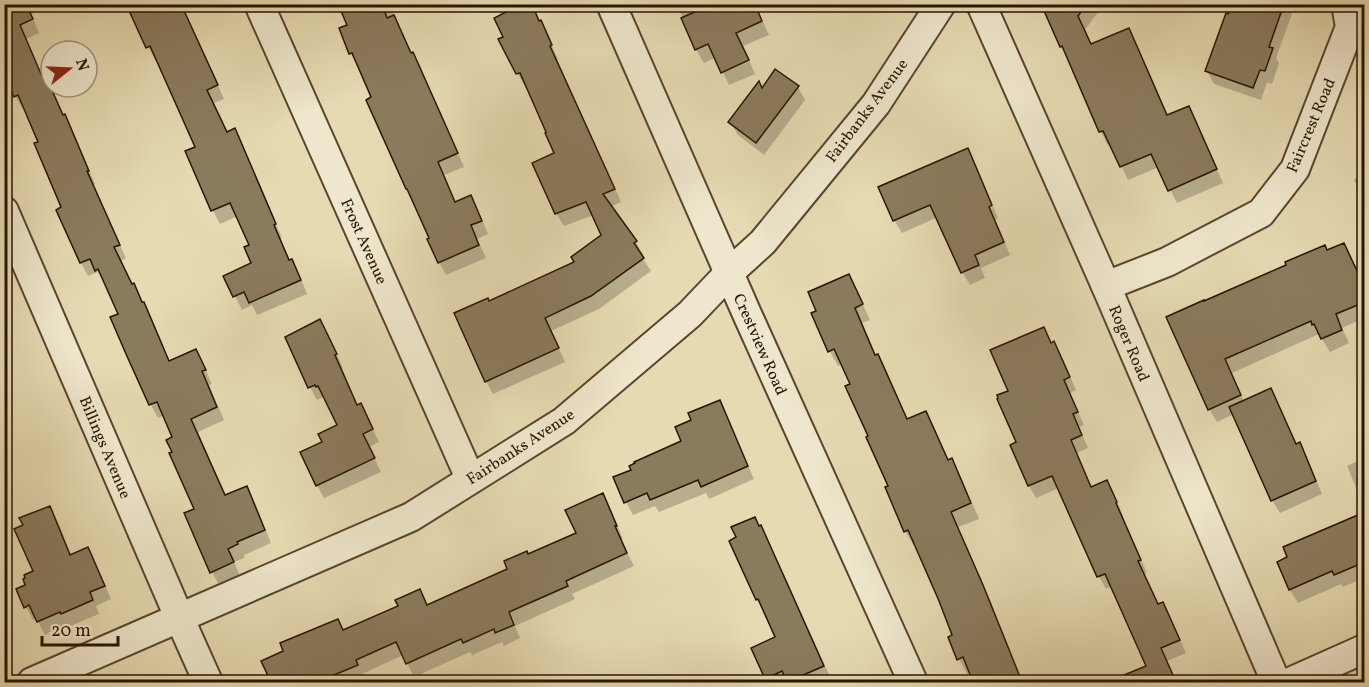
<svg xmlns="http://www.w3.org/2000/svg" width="1369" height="687" font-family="Vollkorn,serif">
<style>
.shadow{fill:#0003}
.building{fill:#8b7b5d;stroke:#281501;stroke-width:1.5}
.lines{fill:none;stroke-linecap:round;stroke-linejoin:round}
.minor-casing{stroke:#58462d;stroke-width:32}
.minor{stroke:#efe7cd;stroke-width:28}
.labels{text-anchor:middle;stroke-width:6;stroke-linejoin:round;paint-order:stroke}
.street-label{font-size:16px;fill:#281501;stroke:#efe7cd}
</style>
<rect width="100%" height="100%" fill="#e6dab2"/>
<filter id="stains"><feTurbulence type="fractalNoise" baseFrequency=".00333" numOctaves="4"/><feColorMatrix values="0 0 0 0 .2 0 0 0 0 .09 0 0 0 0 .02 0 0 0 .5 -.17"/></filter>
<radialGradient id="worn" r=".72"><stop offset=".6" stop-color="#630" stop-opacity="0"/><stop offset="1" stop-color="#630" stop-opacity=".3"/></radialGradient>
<g class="shadow">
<polygon points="4,4 31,4 34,13 31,14 39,33 26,39 45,82 46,81 54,94 64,117 71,129 95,184 93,185 126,258 121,261 132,285 151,317 170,362 203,364 212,384 209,385 224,420 198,432 226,497 246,488 254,501 271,543 244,555 244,558 234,562 240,576 219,585 212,572 196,510 174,453 174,438 164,415 158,418 151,405 128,353 120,315 106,282 104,283 98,272 88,276 81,263 58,211 63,208 40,142 25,108 23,109 15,96 4,71"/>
<polygon points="127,4 181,4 224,99 214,103 228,133 241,143 282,238 280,239 290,261 291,261 299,274 307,294 257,315 252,305 242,310 225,276 253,263 251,246 238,216 220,224 213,211 187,152 197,148 157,59 155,60 148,47"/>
<polygon points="340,4 390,4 411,55 413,54 420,67 464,167 444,175 456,203 470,197 478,210 488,234 477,239 486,258 446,275 439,262 373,98 351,54 340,29 349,25"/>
<polygon points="496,4 532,4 558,59 557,59 621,202 610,207 636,242 643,255 641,256 651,271 599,309 551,331 565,362 493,394 486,381 489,303 576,263 603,236 594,215 564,226 556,213 556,154 527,85 525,86 511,63 501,16"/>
<polygon points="677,4 755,4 769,35 743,46 755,74 729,85 716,57 704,63 696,50"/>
<polygon points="1051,4 1104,4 1085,30 1092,45 1129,30 1136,43 1168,116 1195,121 1223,183 1177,203 1159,167 1128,180 1111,144 1108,145 1101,132 1069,59 1061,47 1046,12"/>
<polygon points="1233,4 1288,4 1292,14 1276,58 1279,63 1272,84 1267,82 1261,100 1214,84 1207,71"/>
<polygon points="798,87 805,100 764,155 738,135 730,122"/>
<polygon points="967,150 974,163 998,218 995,220 1010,255 981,268 985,278 970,285 962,272 938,217 902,233 894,220"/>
<polygon points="1364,171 1364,199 1354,180"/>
<polygon points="849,276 857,291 870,320 862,323 876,356 877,355 886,370 908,420 926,413 934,428 949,461 952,460 960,475 979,519 958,527 991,602 1023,682 975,682 971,672 967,674 959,659 954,636 916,545 914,546 905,531 852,384 842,364 838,366 830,352 841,347 818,311"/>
<polygon points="1364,288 1364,318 1342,328 1349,343 1330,352 1319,334 1232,373 1244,402 1270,390 1278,403 1297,445 1299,444 1307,457 1322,494 1280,513 1272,500 1234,414 1217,422 1209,409 1168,317"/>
<polygon points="1043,329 1052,344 1061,356 1076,390 1070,393 1084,425 1079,427 1088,448 1077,453 1092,488 1107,481 1114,494 1123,516 1122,516 1147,573 1144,574 1159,605 1163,604 1170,616 1186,653 1167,661 1177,682 1147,682 1142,669 1148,667 1112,586 1106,589 1099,577 1059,488 1036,498 1029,486 1012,446 1018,443 1010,391"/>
<polygon points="327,334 343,368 342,368 358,406 361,405 379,442 369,447 381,472 324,498 317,485 324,443 339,426 324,397 317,400 310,387"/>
<polygon points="719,402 726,415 754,479 709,499 706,493 659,512 655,506 633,515 626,502 633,470 683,442 693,421"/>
<polygon points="1364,458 1364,507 1347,466"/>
<polygon points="602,495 610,508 623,539 621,540 634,566 572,594 575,599 515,626 520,638 504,646 502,642 472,655 470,652 414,677 403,655 362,674 364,678 354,682 265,682 263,677 344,632 400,606 420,591 428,606 509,569 528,556 578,534"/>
<polygon points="50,507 57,520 72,556 87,549 95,562 111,599 96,606 99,614 70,626 69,624 45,635 36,618 33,620 26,607 27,586 35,572"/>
<polygon points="761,527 784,574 831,679 828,680 829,682 768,682 753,649 777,638 757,599"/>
<polygon points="1364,551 1364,578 1343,587 1341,584 1298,603 1290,590 1279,563"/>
<polygon points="1037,678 1040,682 1026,682"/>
</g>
<g class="building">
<polygon points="4,4 26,4 33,19 20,25 44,81 47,79 63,115 65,114 89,171 87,171 120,245 114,247 132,284 134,283 142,302 144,302 169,361 196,349 206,370 202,371 217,407 191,419 225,495 247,486 265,530 237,542 238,544 228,549 234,562 210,573 184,513 194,509 169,453 172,452 166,440 172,437 157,402 149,405 126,354 110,317 118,314 98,269 95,271 90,259 80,263 56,210 61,207 34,143 38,142 18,95 14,97 4,75"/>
<polygon points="126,4 181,4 218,85 207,90 227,132 235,128 276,224 274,225 289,260 292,259 301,280 249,303 244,292 233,297 223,276 251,263 244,247 249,245 230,203 211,211 185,151 195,147 150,46 146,48"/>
<polygon points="338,4 382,4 387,18 394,15 411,53 413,52 458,153 438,162 455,202 471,195 482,221 471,225 479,245 438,263 427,239 429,238 407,189 406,189 366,100 371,97 352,53 349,54 339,28 347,25"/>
<polygon points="523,4 532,4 539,21 541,20 552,45 550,46 615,189 603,194 637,241 634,243 644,258 591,296 545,318 559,348 485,382 454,313 488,298 489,301 574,262 571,257 601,235 586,202 555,214 532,163 554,153 545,133 546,132 520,73 516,74 498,39 503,37 494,18"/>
<polygon points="713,4 755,4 762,21 736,33 749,60 721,73 708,44 695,50 681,18"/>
<polygon points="1041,4 1087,4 1078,16 1091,44 1129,28 1167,115 1189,106 1217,169 1168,191 1151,154 1120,167 1103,131 1099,132 1062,46 1060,47"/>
<polygon points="1232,4 1284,4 1269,47 1273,48 1265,71 1260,70 1253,88 1205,71 1226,13 1228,14"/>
<polygon points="775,69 799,86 756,143 728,122 759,81 762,88"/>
<polygon points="968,148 992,205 989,207 1004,242 975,255 979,265 961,273 930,205 893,221 878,187"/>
<polygon points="1344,243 1365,288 1365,302 1336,314 1342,330 1321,339 1314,324 1312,325 1311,321 1225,359 1241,395 1208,410 1166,317 1204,300 1204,301 1286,265 1285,262 1325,245 1327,250"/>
<polygon points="849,274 863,304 855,308 875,355 878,354 907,419 926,411 948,460 952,458 971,503 951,512 983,585 1022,682 973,682 963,657 957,660 948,637 952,635 939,601 908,530 904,532 885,487 888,486 866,437 868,436 845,386 850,384 834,349 828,352 811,313 816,311 808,292"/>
<polygon points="320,319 337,354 335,355 357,405 361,403 373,429 363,434 375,458 316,486 300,452 322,442 318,434 337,425 318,386 316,387 315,385 308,388 285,337"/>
<polygon points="1044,327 1051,343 1054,341 1070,377 1064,380 1078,412 1073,414 1082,435 1071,440 1091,487 1107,480 1117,502 1116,503 1141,560 1138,561 1158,604 1163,602 1180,640 1161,648 1176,682 1107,682 1146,666 1105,574 1097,577 1052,476 1028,486 1010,445 1016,442 997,399 998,398 997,395 1008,391 990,350"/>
<polygon points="1271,388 1296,444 1300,442 1316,481 1271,501 1229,407"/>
<polygon points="720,400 748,466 701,487 698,480 650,500 647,493 624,503 613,477 631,470 629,466 635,463 634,462 681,441 675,427 691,420 688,413"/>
<polygon points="603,493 617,526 615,526 627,553 566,581 568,586 509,612 514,625 495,633 494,629 463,643 461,639 406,664 396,642 356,660 358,665 317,682 271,682 261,661 283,651 280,643 338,619 343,630 398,606 395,600 420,589 427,605 507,569 504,561 527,551 528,554 576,533 565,510"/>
<polygon points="50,506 70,555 88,547 105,586 90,592 93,600 61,614 60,612 37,622 29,605 24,608 16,589 25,585 23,579 25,578 24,575 33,571 14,529 23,525 19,518"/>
<polygon points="1365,512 1365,562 1334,575 1332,571 1289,590 1277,562 1287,557 1283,547"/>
<polygon points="755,517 759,526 761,525 824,666 787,682 782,671 765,679 751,648 775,637 758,599 756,600 729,541 736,537 731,527"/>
</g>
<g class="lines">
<g class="minor-casing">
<g id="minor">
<polyline points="259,4 470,478"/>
<polyline points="611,4 747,314 913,682"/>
<polyline points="981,4 1106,286 1276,682"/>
<polyline points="4,211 179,617 208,682"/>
<polyline points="1106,286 1167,262 1261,213 1295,169 1350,27 1346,4"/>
<polyline points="32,682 411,517 564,421 690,314 729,273 763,242 876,104 941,4"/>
<polyline points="1290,682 1364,649"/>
</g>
</g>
<use href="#minor" class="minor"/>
</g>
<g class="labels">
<g class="street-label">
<text transform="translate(866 110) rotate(-53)" y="6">Fairbanks Avenue</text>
<text transform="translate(1310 125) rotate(-67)" y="6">Faircrest Road</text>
<text transform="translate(365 241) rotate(66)" y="6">Frost Avenue</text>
<text transform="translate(1130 343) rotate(67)" y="6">Roger Road</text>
<text transform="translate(761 344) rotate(66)" y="6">Crestview Road</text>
<text transform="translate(520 446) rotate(-33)" y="6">Fairbanks Avenue</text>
<text transform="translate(106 447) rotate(67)" y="6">Billings Avenue</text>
</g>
</g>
<rect width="1369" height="687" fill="none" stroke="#e6dab2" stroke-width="24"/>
<rect x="6" y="6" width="1357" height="675" fill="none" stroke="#281501" stroke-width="3"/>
<rect x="12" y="12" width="1345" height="663" fill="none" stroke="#281501" stroke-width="1.5"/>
<g transform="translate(69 69) rotate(72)"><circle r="28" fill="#efe7cd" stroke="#9f937b" stroke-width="1.5"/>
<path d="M0-4.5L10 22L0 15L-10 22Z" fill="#8f2418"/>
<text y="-9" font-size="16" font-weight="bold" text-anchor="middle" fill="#281501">N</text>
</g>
<path d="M42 636v9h76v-9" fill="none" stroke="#281501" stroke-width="3"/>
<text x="51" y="636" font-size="18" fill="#281501" stroke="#efe7cd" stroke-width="4.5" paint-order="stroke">20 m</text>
<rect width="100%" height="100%" filter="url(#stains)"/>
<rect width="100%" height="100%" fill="url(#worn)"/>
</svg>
